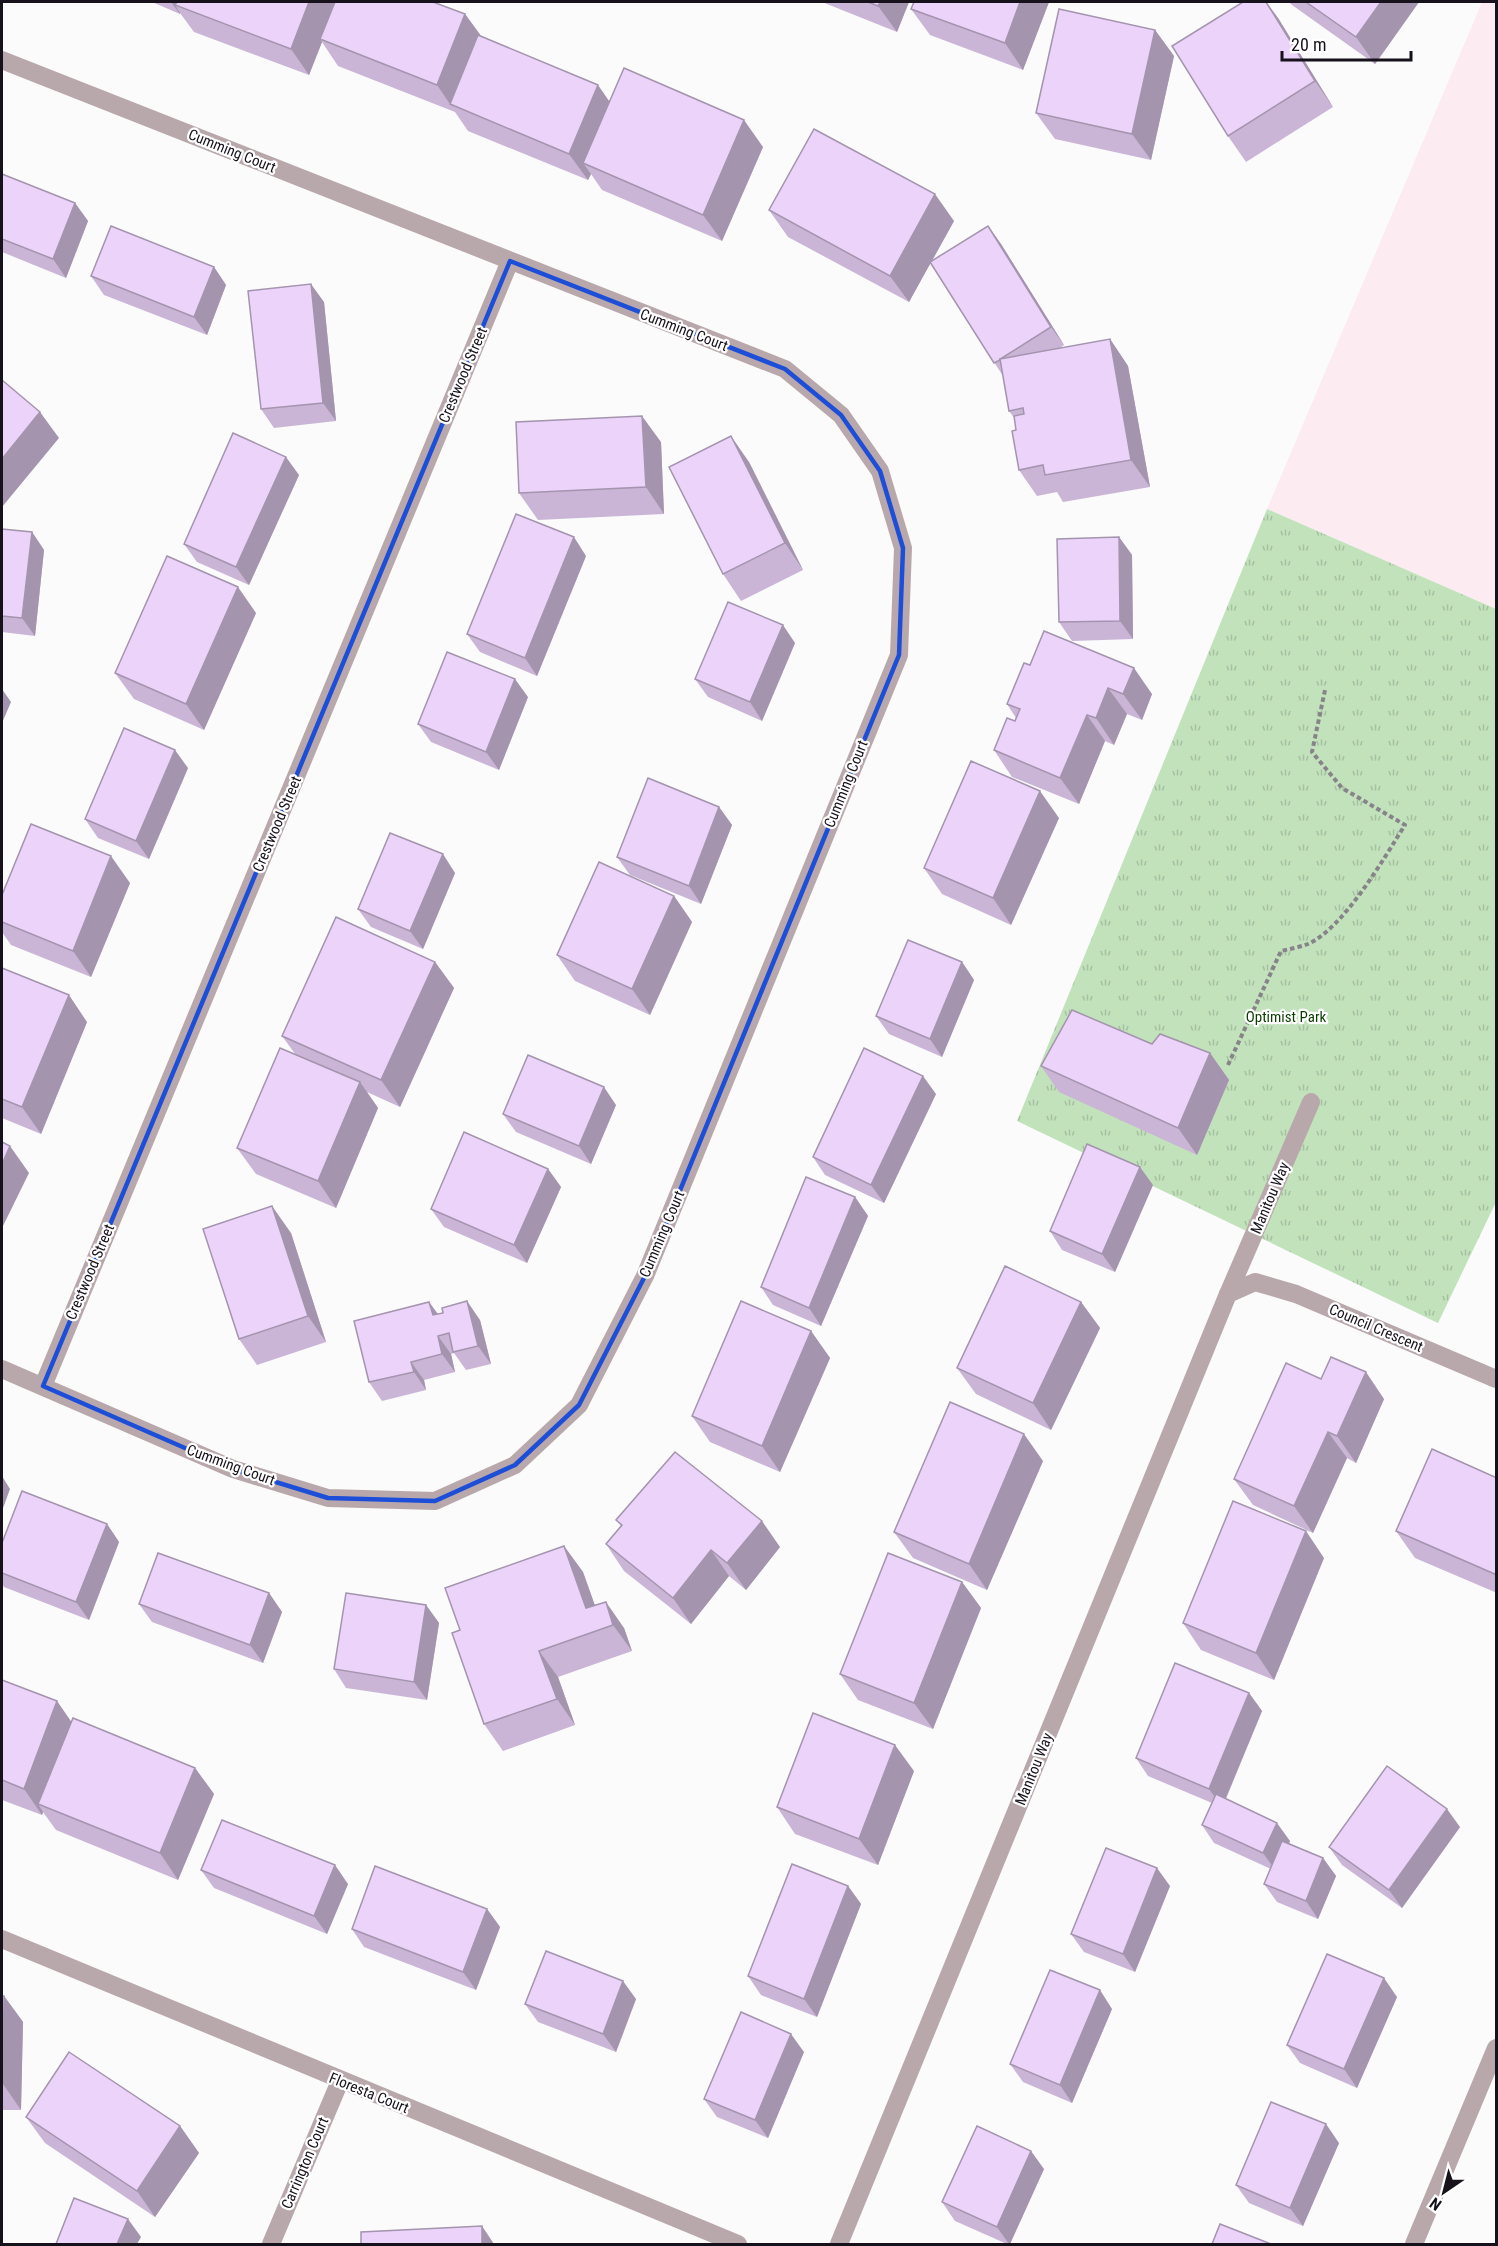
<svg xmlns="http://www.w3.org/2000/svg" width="1498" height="2246" font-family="'Roboto Condensed',sans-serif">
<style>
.education{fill:#fcecf1}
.grass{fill:url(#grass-tufts)}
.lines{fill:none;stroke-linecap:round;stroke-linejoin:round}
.path{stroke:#878489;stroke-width:4;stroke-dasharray:4.5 3;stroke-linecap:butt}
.minor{stroke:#b9a8ab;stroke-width:18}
.wall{fill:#cab5d6}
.shaded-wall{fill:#a494ae}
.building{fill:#ebd3f9;stroke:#a494ae;stroke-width:1.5}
.marked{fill:none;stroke:#1d4ed8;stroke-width:4.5;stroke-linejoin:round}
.labels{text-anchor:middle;stroke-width:4.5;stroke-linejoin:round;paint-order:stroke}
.street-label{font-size:15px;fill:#17111b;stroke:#fff}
.park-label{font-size:15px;fill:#0b3d02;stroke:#fff}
</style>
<defs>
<pattern id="grass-tufts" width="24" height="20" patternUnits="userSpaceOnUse" patternTransform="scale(1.5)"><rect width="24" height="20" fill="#c2e2bc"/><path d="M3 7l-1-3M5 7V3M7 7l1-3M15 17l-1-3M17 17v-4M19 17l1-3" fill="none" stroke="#a6c1a1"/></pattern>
</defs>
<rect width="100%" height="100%" fill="#fbfbfb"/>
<polygon class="education" points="1482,2 1496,2 1496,609 1267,509"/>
<polygon class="grass" points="1267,509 1496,609 1496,1202 1438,1323 1017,1121"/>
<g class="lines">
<path class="path" d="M 1228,1065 L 1281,951 C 1290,949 1300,947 1308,944 C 1344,928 1384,858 1405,825 L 1342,788 L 1312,752 L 1325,690"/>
<g class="minor">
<polyline points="2,60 785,369 841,415 880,471 903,548 899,655 645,1276 579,1405 515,1465 435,1501 328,1498 233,1469 2,1369"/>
<polyline points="1228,1294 1311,1102"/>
<polyline points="43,1386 510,261"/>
<polyline points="2,1939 738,2244"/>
<polyline points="271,2244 340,2081"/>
<polyline points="839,2244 1228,1294 1255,1282 1296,1294 1496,1379"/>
<polyline points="1414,2244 1496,2048"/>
</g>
</g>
<g class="wall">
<polygon points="152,2 433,2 465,14 481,36 609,102 763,147 722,241 602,190 591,174 588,180 468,131 455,112 338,66 322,42 309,75 194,32 180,13 180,14"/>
<polygon points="822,2 909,2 897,32"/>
<polygon points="914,2 1049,2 1023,70 930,35 911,9"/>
<polygon points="1243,2 1266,2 1278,18 1333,107 1246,162 1228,136"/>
<polygon points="1289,2 1419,2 1375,64 1292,5"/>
<polygon points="1155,30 1174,56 1151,160 1055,139 1036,113"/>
<polygon points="2,174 75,203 88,221 66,278 2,252"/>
<polygon points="769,210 954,221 932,261 988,226 1001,244 1064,345 1060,348 1110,339 1128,366 1150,487 1063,502 1057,492 1037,496 1019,470 1016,430 1015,419 1009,411 1003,376 930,263 909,302 788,237"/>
<polygon points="214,267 226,285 207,335 104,295 91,276"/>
<polygon points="324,302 336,421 274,428 261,409"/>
<polygon points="661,442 664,514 538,520 519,493"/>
<polygon points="749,462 803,570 741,601 723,574"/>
<polygon points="299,475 249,585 197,562 184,544"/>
<polygon points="2,529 32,532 44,550 35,636 2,632"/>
<polygon points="1119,537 1132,555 1133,639 1072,641 1059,622"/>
<polygon points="586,556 537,676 480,652 467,634"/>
<polygon points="256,613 204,730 134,699 115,673"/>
<polygon points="795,643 762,721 708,697 695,679"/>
<polygon points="1030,665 1152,694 1142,720 1127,714 1114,745 1105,741 1079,804 1012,777 994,750 1016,718 1007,704"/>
<polygon points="528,697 499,770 431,742 418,724"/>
<polygon points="188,768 149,859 98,838 85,819"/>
<polygon points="719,807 732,825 701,904 630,875 617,857"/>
<polygon points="1059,818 1011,925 942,894 924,868"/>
<polygon points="455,873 423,949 371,927 358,909"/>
<polygon points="130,883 91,977 11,945 2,932 2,895"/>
<polygon points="674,896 692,922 650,1015 575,981 557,955"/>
<polygon points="435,962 454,988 400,1107 367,1092 378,1108 336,1208 256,1174 237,1148 296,1055 282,1036"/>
<polygon points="962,962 974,980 942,1057 889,1034 876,1016"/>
<polygon points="2,968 87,1022 41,1134 2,1118"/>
<polygon points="1210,1053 1229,1080 1197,1155 1059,1092 1041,1066"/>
<polygon points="936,1094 884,1203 825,1175 813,1157"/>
<polygon points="616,1105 591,1164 516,1132 503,1114"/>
<polygon points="548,1169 561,1187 527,1263 444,1227 431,1209"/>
<polygon points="1153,1185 1115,1272 1062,1250 1050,1231"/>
<polygon points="855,1197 868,1216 821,1326 773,1305 761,1287"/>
<polygon points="291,1233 326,1342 257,1365 239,1339"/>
<polygon points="429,1302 438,1314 480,1320 491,1364 466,1370 454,1353 451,1354 455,1372 424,1380 426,1390 382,1401 369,1382"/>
<polygon points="1081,1302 1100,1328 1051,1430 976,1394 957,1368"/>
<polygon points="811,1331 830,1358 780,1472 710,1442 692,1416"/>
<polygon points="1321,1379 1384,1399 1356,1463 1347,1458 1313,1533 1253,1505 1234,1479"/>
<polygon points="1043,1461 987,1590 913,1558 894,1532"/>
<polygon points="1497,1478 1497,1593 1415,1558 1396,1531"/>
<polygon points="616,1520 780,1547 746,1590 729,1576 691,1624 624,1571 606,1544 621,1526"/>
<polygon points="107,1524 119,1542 89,1620 4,1587 2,1583 2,1543"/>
<polygon points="564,1546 583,1572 595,1606 624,1628 632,1651 558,1677 575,1725 503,1751 484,1724 460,1630"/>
<polygon points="1324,1558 1274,1680 1201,1650 1183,1623"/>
<polygon points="962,1582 981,1608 933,1729 858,1700 840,1674"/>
<polygon points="269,1593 282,1612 263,1663 152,1622 139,1604"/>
<polygon points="426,1605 439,1623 427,1700 346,1688 334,1669"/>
<polygon points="2,1680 71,1722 195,1768 214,1794 178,1880 56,1830 43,1812 42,1815 2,1800"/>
<polygon points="1249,1693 1262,1711 1226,1799 1290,1841 1289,1843 1323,1858 1336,1876 1318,1919 1277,1902 1264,1884 1271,1869 1214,1843 1202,1825 1212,1803 1148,1776 1136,1758"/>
<polygon points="914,1771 878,1865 795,1834 777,1807"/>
<polygon points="1460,1827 1402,1908 1342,1865 1329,1847"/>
<polygon points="201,1870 348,1884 327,1934 214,1888"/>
<polygon points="848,1886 861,1904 817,2017 761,1995 748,1976"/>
<polygon points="1170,1886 1135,1972 1084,1952 1071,1934"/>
<polygon points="487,1909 500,1927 476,1990 364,1947 352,1929"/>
<polygon points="2,1996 4,1996 23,2022 21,2110 2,2110"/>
<polygon points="1397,1997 1357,2088 1300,2063 1287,2045"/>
<polygon points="636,1999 616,2052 538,2022 525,2004"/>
<polygon points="1112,2009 1072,2103 1023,2082 1010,2064"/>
<polygon points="804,2052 768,2138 717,2117 704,2099"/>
<polygon points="26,2117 180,2126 199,2153 155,2217 45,2143"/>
<polygon points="1339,2143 1303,2226 1249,2203 1236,2185"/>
<polygon points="1044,2169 1010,2244 1007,2244 955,2221 942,2202"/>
</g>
<g class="shaded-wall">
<polygon points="171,2 186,2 175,5 180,13 180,14"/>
<polygon points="309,2 337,2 320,39 322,42 309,75 291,49"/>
<polygon points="880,2 909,2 897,32 878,6"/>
<polygon points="1020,2 1049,2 1023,70 1005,43"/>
<polygon points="1266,2 1278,18 1333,107 1315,81"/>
<polygon points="1381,2 1419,2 1375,64 1356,37"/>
<polygon points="465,14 484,40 450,104 437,85"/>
<polygon points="1155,30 1174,56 1151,160 1132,134"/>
<polygon points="598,85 616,111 583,163 591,174 588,180 569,154"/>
<polygon points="744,120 763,147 722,241 703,215"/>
<polygon points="935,194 954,221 909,302 890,276"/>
<polygon points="75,203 88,221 66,278 53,259"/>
<polygon points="988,226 1001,244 1064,345 1051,327"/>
<polygon points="214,267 226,285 207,335 194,317"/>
<polygon points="311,284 324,302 336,421 323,403"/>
<polygon points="1110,339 1128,366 1150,487 1131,460"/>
<polygon points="40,412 59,438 2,507 2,459"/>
<polygon points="642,416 661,442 664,514 646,487"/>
<polygon points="731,436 749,462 803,570 785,543"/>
<polygon points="286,457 299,475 249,585 236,567"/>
<polygon points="32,532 44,550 35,636 22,618"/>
<polygon points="574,537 586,556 537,676 525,658"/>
<polygon points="1119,537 1132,555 1133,639 1120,621"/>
<polygon points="238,587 256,613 204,730 186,704"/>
<polygon points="783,625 795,643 762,721 750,702"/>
<polygon points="1134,668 1152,694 1142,720 1123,694"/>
<polygon points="515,679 528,697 499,770 486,752"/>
<polygon points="1108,688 1127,714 1114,745 1096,718"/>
<polygon points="2,689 11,702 2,723"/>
<polygon points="1087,715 1105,741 1079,804 1060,778"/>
<polygon points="175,750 188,768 149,859 136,841"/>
<polygon points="1040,791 1059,818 1011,925 993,898"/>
<polygon points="719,807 732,825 701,904 689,886"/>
<polygon points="443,854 455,873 423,949 410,931"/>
<polygon points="111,856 130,883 91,977 73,951"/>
<polygon points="674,896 692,922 650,1015 632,989"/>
<polygon points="435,962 454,988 400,1107 381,1080"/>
<polygon points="962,962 974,980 942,1057 930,1039"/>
<polygon points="69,995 87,1022 41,1134 22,1107"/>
<polygon points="1210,1053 1229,1080 1197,1155 1178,1128"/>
<polygon points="923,1076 936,1094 884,1203 871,1185"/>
<polygon points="360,1082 378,1108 336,1208 318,1181"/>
<polygon points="604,1087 616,1105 591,1164 579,1146"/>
<polygon points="10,1146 29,1173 2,1228 2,1164"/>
<polygon points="1140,1167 1153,1185 1115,1272 1102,1254"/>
<polygon points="548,1169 561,1187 527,1263 514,1245"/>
<polygon points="855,1197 868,1216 821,1326 809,1308"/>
<polygon points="272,1206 291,1233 326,1342 308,1316"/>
<polygon points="467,1301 480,1320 491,1364 478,1346"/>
<polygon points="429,1302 442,1320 433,1315"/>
<polygon points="1081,1302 1100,1328 1051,1430 1033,1403"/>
<polygon points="811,1331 830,1358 780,1472 762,1446"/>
<polygon points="438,1336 451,1354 455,1372 442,1354"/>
<polygon points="411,1362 424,1380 426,1390 414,1372"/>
<polygon points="1366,1372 1384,1399 1356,1463 1337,1436"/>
<polygon points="1328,1432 1347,1458 1313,1533 1294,1506"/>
<polygon points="1024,1434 1043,1461 987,1590 969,1564"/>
<polygon points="2,1476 10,1489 2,1511"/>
<polygon points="762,1521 780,1547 746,1590 727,1563"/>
<polygon points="107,1524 119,1542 89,1620 76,1602"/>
<polygon points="1306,1531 1324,1558 1274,1680 1256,1653"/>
<polygon points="564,1546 583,1572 603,1628 586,1608"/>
<polygon points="711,1550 729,1576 691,1624 673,1598"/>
<polygon points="962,1582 981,1608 933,1729 914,1703"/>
<polygon points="269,1593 282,1612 263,1663 250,1645"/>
<polygon points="606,1602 624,1628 632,1651 613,1625"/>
<polygon points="426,1605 439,1623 427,1700 414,1682"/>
<polygon points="539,1651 558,1677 575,1725 557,1699"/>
<polygon points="1249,1693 1262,1711 1222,1807 1209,1789"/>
<polygon points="57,1701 75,1727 38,1804 43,1812 42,1815 24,1789"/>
<polygon points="895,1745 914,1771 878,1865 859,1839"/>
<polygon points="195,1768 214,1794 178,1880 160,1853"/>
<polygon points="1447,1809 1460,1827 1402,1908 1389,1890"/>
<polygon points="1277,1823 1290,1841 1276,1871 1263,1853"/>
<polygon points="1323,1858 1336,1876 1318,1919 1306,1901"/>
<polygon points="335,1865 348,1884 327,1934 314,1916"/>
<polygon points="1157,1868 1170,1886 1135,1972 1123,1954"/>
<polygon points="848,1886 861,1904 817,2017 804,1999"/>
<polygon points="487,1909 500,1927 476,1990 463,1972"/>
<polygon points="1384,1978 1397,1997 1357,2088 1344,2069"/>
<polygon points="623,1981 636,1999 616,2052 603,2034"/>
<polygon points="1100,1990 1112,2009 1072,2103 1060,2085"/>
<polygon points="4,1996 23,2022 21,2110 3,2084"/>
<polygon points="791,2034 804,2052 768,2138 755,2120"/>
<polygon points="1326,2124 1339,2143 1303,2226 1290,2208"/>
<polygon points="180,2126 199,2153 155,2217 137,2191"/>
<polygon points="1031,2151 1044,2169 1010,2244 1009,2244 997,2227"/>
<polygon points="128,2219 141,2237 137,2244 117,2244"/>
<polygon points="482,2226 494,2244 482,2244"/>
</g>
<g class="building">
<polygon points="177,2 309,2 291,49 175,5"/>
<polygon points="335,2 433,2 465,14 437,85 320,39"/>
<polygon points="868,2 880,2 878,6"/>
<polygon points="914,2 1020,2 1005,43 911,9"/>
<polygon points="1243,2 1266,2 1315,81 1228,136 1172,46"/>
<polygon points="1306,2 1381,2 1356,37"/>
<polygon points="1059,9 1155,30 1132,134 1036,113"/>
<polygon points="478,35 598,85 569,154 450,104"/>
<polygon points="624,68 744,120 703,215 583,163"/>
<polygon points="814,129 935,194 890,276 769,210"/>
<polygon points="2,174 75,203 53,259 2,239"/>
<polygon points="111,226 214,267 194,317 91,276"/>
<polygon points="988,226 1051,327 1002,358 1000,359 1000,360 994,363 930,262"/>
<polygon points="311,284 323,403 261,409 248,291"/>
<polygon points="1110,339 1131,460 1045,475 1043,465 1019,470 1012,431 1016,430 1014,416 1024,414 1023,408 1009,411 1000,359"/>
<polygon points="2,380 40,412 2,459"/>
<polygon points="642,416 646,487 519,493 516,422"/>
<polygon points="233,433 286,457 236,567 184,544"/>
<polygon points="731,436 785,543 723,574 669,467"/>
<polygon points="516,514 574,537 525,658 467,634"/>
<polygon points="2,529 32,532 22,618 2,616"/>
<polygon points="1119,537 1120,621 1059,622 1057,539"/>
<polygon points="167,556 238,587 186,704 115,673"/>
<polygon points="728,602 783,625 750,702 695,679"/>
<polygon points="1044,631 1134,668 1123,694 1108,688 1096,718 1087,715 1060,778 994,750 1007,718 1015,721 1020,709 1007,704 1024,663 1030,665"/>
<polygon points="447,652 515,679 486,752 418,724"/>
<polygon points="124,728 175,750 136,841 85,819"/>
<polygon points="971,761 1040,791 993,898 924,868"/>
<polygon points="648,778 719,807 689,886 617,857"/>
<polygon points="31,824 111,856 73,951 2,922 2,895"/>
<polygon points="390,833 443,854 410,931 358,909"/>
<polygon points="599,862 674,896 632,989 557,955"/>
<polygon points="336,917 435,962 381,1080 282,1036"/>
<polygon points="908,940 962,962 930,1039 876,1016"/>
<polygon points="2,968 69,995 22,1107 2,1099"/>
<polygon points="1072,1010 1152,1044 1160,1034 1210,1053 1178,1128 1041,1066"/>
<polygon points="280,1048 360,1082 318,1181 237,1148"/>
<polygon points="864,1048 923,1076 871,1185 813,1157"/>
<polygon points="528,1055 604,1087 579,1146 503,1114"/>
<polygon points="464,1132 548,1169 514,1245 431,1209"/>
<polygon points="2,1142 10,1146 2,1164"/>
<polygon points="1087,1144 1140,1167 1102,1254 1050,1231"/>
<polygon points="806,1177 855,1197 809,1308 761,1287"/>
<polygon points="272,1206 308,1316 239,1339 203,1229"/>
<polygon points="1005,1266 1081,1302 1033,1403 957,1368"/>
<polygon points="467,1301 478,1346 453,1352 449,1333 438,1336 442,1354 411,1362 414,1372 369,1382 354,1321 429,1302 433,1315 443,1313 442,1308"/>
<polygon points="741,1301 811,1331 762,1446 692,1416"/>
<polygon points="1331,1357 1366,1372 1337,1436 1328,1432 1294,1506 1234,1479 1286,1363 1321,1379"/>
<polygon points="950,1402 1024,1434 969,1564 894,1532"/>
<polygon points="1432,1449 1497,1478 1497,1575 1396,1531"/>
<polygon points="675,1452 762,1521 727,1563 711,1550 673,1598 606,1544 622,1525 616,1520"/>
<polygon points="22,1491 107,1524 76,1602 2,1573 2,1543"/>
<polygon points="1233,1501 1306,1531 1256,1653 1183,1623"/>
<polygon points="564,1546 586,1608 606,1602 613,1625 539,1651 557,1699 484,1724 452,1633 460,1630 445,1588"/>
<polygon points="158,1553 269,1593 250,1645 139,1604"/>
<polygon points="888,1553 962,1582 914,1703 840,1674"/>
<polygon points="346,1593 426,1605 414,1682 334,1669"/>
<polygon points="1175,1663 1249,1693 1209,1789 1136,1758"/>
<polygon points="2,1680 57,1701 24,1789 2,1780"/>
<polygon points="813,1713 895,1745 859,1839 777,1807"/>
<polygon points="73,1718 195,1768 160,1853 38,1804"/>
<polygon points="1387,1766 1447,1809 1389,1890 1329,1847"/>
<polygon points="1216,1794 1277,1823 1263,1853 1202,1825"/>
<polygon points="222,1820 335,1865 314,1916 201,1870"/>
<polygon points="1282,1841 1323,1858 1306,1901 1264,1884"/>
<polygon points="1106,1848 1157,1868 1123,1954 1071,1934"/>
<polygon points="792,1864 848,1886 804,1999 748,1976"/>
<polygon points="375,1866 487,1909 463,1972 352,1929"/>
<polygon points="546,1951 623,1981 603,2034 525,2004"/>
<polygon points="1327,1954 1384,1978 1344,2069 1287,2045"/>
<polygon points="1050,1970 1100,1990 1060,2085 1010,2064"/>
<polygon points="2,1996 4,1996 3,2084 2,2084"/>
<polygon points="741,2012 791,2034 755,2120 704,2099"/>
<polygon points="69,2052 180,2126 137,2191 26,2117"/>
<polygon points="1271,2102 1326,2124 1290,2208 1236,2185"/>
<polygon points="977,2126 1031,2151 997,2227 942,2202"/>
<polygon points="74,2198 128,2219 117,2244 56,2244"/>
<polygon points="1220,2224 1271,2244 1212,2244"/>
<polygon points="482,2226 482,2244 361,2244 361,2232"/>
</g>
<path class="marked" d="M 510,261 L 785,369 L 841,415 L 880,471 L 903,548 L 899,655 L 645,1276 L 579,1405 L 515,1465 L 435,1501 L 328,1498 L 233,1469 L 43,1386 Z"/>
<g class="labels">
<g class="street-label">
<text transform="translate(232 151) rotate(22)" y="5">Cumming Court</text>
<text transform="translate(684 330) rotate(21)" y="5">Cumming Court</text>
<text transform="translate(463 375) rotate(-67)" y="5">Crestwood Street</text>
<text transform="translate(846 784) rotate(-68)" y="5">Cumming Court</text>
<text transform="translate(277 824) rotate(-67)" y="5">Crestwood Street</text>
<text transform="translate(1270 1198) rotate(-67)" y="5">Manitou Way</text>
<text transform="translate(662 1234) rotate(-67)" y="5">Cumming Court</text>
<text transform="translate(90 1272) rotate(-67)" y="5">Crestwood Street</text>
<text transform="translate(1376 1328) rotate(23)" y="5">Council Crescent</text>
<text transform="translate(231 1465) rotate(20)" y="5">Cumming Court</text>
<text transform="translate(1034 1769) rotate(-68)" y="5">Manitou Way</text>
<text transform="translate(369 2093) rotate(22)" y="5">Floresta Court</text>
<text transform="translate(305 2163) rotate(-67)" y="5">Carrington Court</text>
</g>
<g class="park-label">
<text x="1286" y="1022">Optimist Park</text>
</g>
</g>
<rect width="1498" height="2246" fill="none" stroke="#17111b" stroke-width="6"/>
<g transform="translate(1444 2192) rotate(215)" stroke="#ffffff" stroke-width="4.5" paint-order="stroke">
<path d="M0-4.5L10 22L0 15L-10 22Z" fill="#17111b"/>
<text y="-9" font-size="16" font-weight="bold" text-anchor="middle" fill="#17111b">N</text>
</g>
<path d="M1282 51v9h129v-9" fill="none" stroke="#17111b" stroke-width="3"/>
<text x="1291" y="51" font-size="18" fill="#17111b" stroke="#ffffff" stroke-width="4.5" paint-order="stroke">20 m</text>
</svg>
